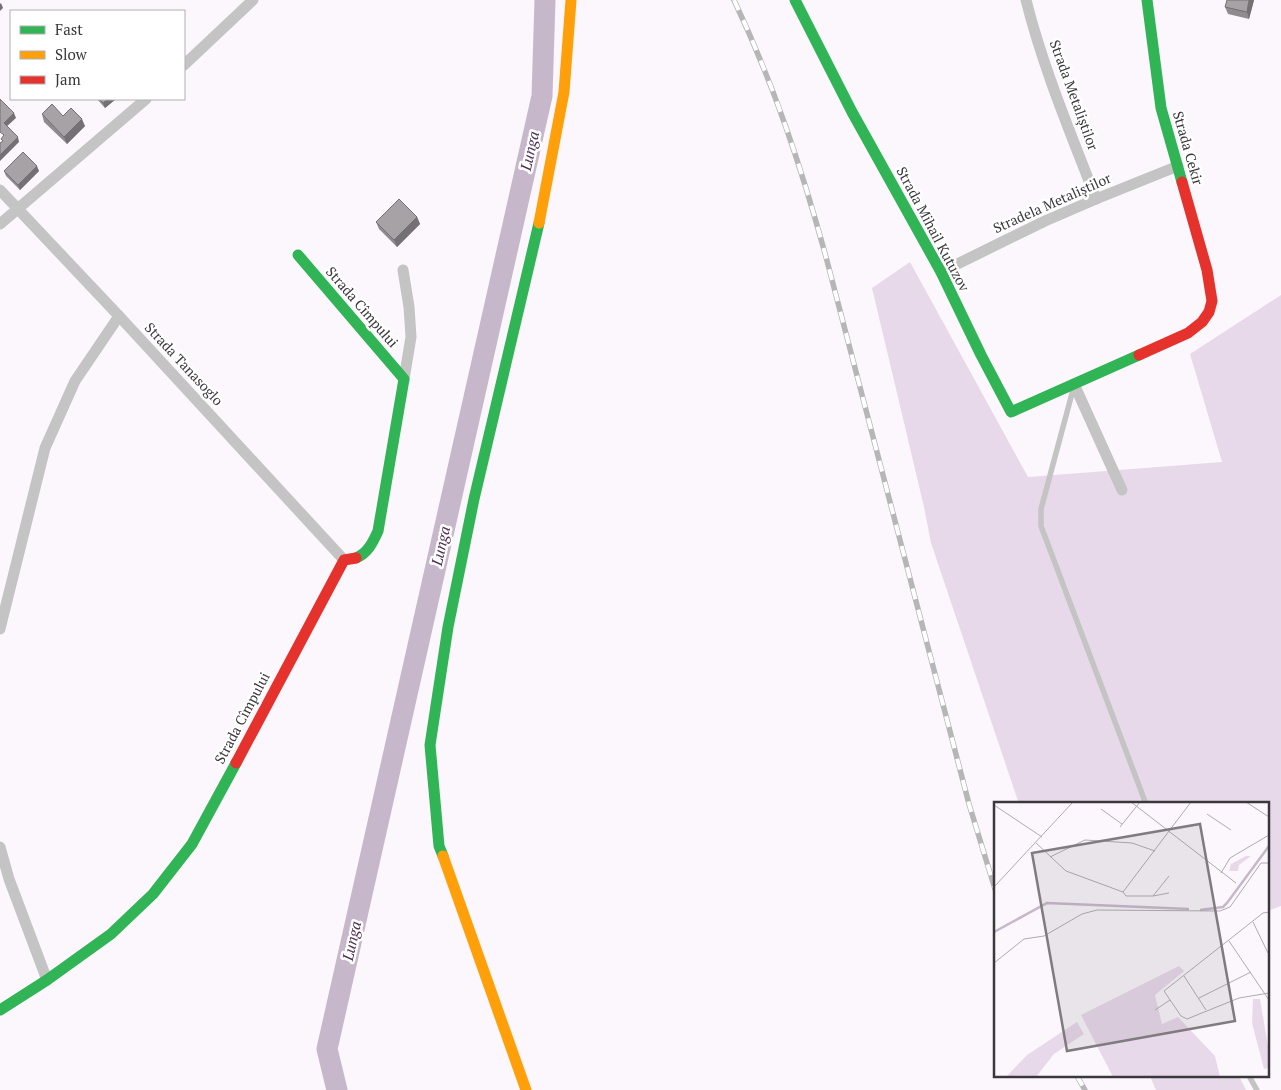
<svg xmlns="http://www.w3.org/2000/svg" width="1281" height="1090" font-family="'PT Serif',serif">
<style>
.forest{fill:#e8d9ea}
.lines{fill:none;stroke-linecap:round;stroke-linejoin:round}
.river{stroke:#c7b7ca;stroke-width:21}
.lane{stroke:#c5c4c4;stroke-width:5.5}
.street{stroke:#c5c4c4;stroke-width:11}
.fast{stroke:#30b455;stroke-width:11}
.slow{stroke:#ff9f0a;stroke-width:11}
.jam{stroke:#e5322d;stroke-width:11}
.rail-casing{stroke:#b7b6b6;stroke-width:5.5}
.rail{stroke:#fff;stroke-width:4;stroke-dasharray:11;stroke-linecap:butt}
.wall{fill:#8f8b8f}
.shaded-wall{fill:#747174}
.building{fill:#a6a2a6;stroke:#747174}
.labels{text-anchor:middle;stroke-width:5;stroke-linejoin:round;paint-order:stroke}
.street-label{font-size:14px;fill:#3b383c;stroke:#fff}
.water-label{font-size:15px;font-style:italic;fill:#4e2e55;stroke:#fff}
.inset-river{fill:none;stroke:#c7b7ca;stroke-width:2.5}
.inset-road{fill:none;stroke:#afabaf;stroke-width:1}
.view{fill:#7f7b7f;fill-opacity:0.15;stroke:#7f7b7f;stroke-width:2.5}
.inset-edge{fill:none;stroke:#3b383c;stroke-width:2.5}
</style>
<rect width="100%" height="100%" fill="#fcf7fc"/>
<g class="forest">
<polygon points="910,262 1028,477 1222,462 1190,354 1281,295 1281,906 1267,911 1267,804 1019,804 931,543 924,507 872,288"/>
<polygon points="1150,1076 1239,1076 1246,1090 1156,1090"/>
</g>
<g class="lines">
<polyline class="river" points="337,1090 327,1049 542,96 545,0"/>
<g class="lane">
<polyline points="1074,386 1041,509 1041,526 1146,804"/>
<polyline points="1249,1076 1257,1090"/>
</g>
<g class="street">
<path d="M 1026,0 C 1043,68 1071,134 1096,199"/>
<polyline points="184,65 253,0"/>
<polyline points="0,190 119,316 344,560"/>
<polyline points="0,224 146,99"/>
<polyline points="403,270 409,307 411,337 404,379"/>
<polyline points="941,272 1045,221 1096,199 1178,166"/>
<polyline points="1074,384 1122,490"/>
<polyline points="0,629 45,448 75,381 119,316"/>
<polyline points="0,847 9,879 47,980"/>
</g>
<g class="fast">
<polyline points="795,0 852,112 941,272 981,355 1011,412 1139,355"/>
<polyline points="1147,0 1161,108 1182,182"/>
<path d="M 298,255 L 404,379 L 378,531 C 373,542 368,553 356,558"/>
<polyline points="443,856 439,846 430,745 448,627 474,499 539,223"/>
<polyline points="0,1010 47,980 111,934 153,894 192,844 236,763"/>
</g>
<g class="slow">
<polyline points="539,223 564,92 571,0"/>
<polyline points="443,856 526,1090"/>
</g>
<g class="jam">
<polyline points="1139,355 1188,333 1202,322 1209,312 1212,301 1207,270 1182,182"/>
<polyline points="236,763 344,560 356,558"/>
</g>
<g class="rail-casing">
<g id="rail">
<path d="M 734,0 C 774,85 801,166 826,257 L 969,804 L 995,889"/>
<polyline points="1077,1076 1085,1090"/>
</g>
</g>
<use href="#rail" class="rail"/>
</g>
<g class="wall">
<polygon points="1254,0 1249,19 1228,14 1225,7"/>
<polygon points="97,99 116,99 105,108"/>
<polygon points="42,114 63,116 85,126 67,144 44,122"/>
<polygon points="4,171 39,171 20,190 6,176"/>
<polygon points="417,217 420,224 397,247 379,229 376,222"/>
</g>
<g class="shaded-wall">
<polygon points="1249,0 1254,0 1249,19 1247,12"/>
<polygon points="1,3 3,8 0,11 0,4"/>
<polygon points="108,99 116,99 105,108 103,103"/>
<polygon points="14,113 16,118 5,128 4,123"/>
<polygon points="82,119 85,126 67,144 64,137"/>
<polygon points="18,137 19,142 0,161 0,155"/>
<polygon points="37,166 39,171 20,190 18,185"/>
<polygon points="417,217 420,224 397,247 394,240"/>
</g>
<g class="building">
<polygon points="1227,0 1249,0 1247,12 1225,7"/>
<polygon points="0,99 14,113 4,123 18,137 0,155 0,143 3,141 1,139 4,135 0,132"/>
<polygon points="99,99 108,99 103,103"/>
<polygon points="52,104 63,116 71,108 82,119 64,137 42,114"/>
<polygon points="23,152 37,166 18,185 4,171"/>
<polygon points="399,199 417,217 394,240 376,222"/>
</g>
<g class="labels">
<g class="street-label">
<text transform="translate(1074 95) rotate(70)" y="5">Strada Metaliștilor</text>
<text transform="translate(1188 148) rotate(74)" y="5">Strada Cekir</text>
<text transform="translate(1052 203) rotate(-24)" y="5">Stradela Metaliștilor</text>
<text transform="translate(933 229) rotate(62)" y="5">Strada Mihail Kutuzov</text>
<text transform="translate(362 307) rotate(49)" y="5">Strada Cîmpului</text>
<text transform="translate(184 364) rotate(47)" y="5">Strada Tanasoglo</text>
<text transform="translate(242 718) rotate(-62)" y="5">Strada Cîmpului</text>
</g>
<g class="water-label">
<text transform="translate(530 151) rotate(-77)" y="5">Lunga</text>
<text transform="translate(441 546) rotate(-77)" y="5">Lunga</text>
<text transform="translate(352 941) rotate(-77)" y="5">Lunga</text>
</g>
</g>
<g transform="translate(994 802)">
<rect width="275" height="275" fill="#fcf7fc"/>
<path d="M 252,54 L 257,54 L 245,63 L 244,69 L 235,69 L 237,62 ZM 185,164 L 190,169 L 161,193 L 168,222 L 184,215 L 221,254 L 226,275 L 119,275 L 87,213 ZM 259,197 L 266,197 L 275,250 L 275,266 L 270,267 L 258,221 ZM 83,220 L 90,232 L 60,252 L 42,275 L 12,275 L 33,253 Z" fill="#e8d9ea"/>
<path class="inset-river" d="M 206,108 L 229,105 L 233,101 L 275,44M 0,130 L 53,101 L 195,107"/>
<path class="inset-road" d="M 137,0 L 242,81M 252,0 L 275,15M 0,3 L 48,35M 107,7 L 128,22M 213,12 L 237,28M 126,25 L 146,0M 42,41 L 72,69 L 129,90 L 132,94 L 159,94 L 175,74M 56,55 L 91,38 L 138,41 L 161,49M 227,71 L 236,56 L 275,33M 0,85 L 79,0M 129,90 L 197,0M 159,94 L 175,91M 275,110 L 269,111 L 170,189 L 187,214 L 193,217 L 245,196 L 275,191M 259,120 L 274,151M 235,139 L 275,198M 0,161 L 30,137 L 50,134 L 88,112 L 103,108 L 226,109 L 236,105 L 267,61 L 275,61M 190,174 L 212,208M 205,196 L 257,170M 161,208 L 176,198"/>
<path class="view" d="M 206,22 L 241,219 L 73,249 L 38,51 Z"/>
<rect width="275" height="275" class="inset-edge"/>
</g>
<rect x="10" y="10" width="175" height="90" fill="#ffffff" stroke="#b1afb1"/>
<rect x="20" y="26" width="25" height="8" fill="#30b455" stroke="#b1afb1"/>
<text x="55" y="35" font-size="15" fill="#3b383c">Fast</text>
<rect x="20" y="51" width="25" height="8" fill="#ff9f0a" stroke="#b1afb1"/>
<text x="55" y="60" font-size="15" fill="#3b383c">Slow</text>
<rect x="20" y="76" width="25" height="8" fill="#e5322d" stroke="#b1afb1"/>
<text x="55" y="85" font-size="15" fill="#3b383c">Jam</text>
</svg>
